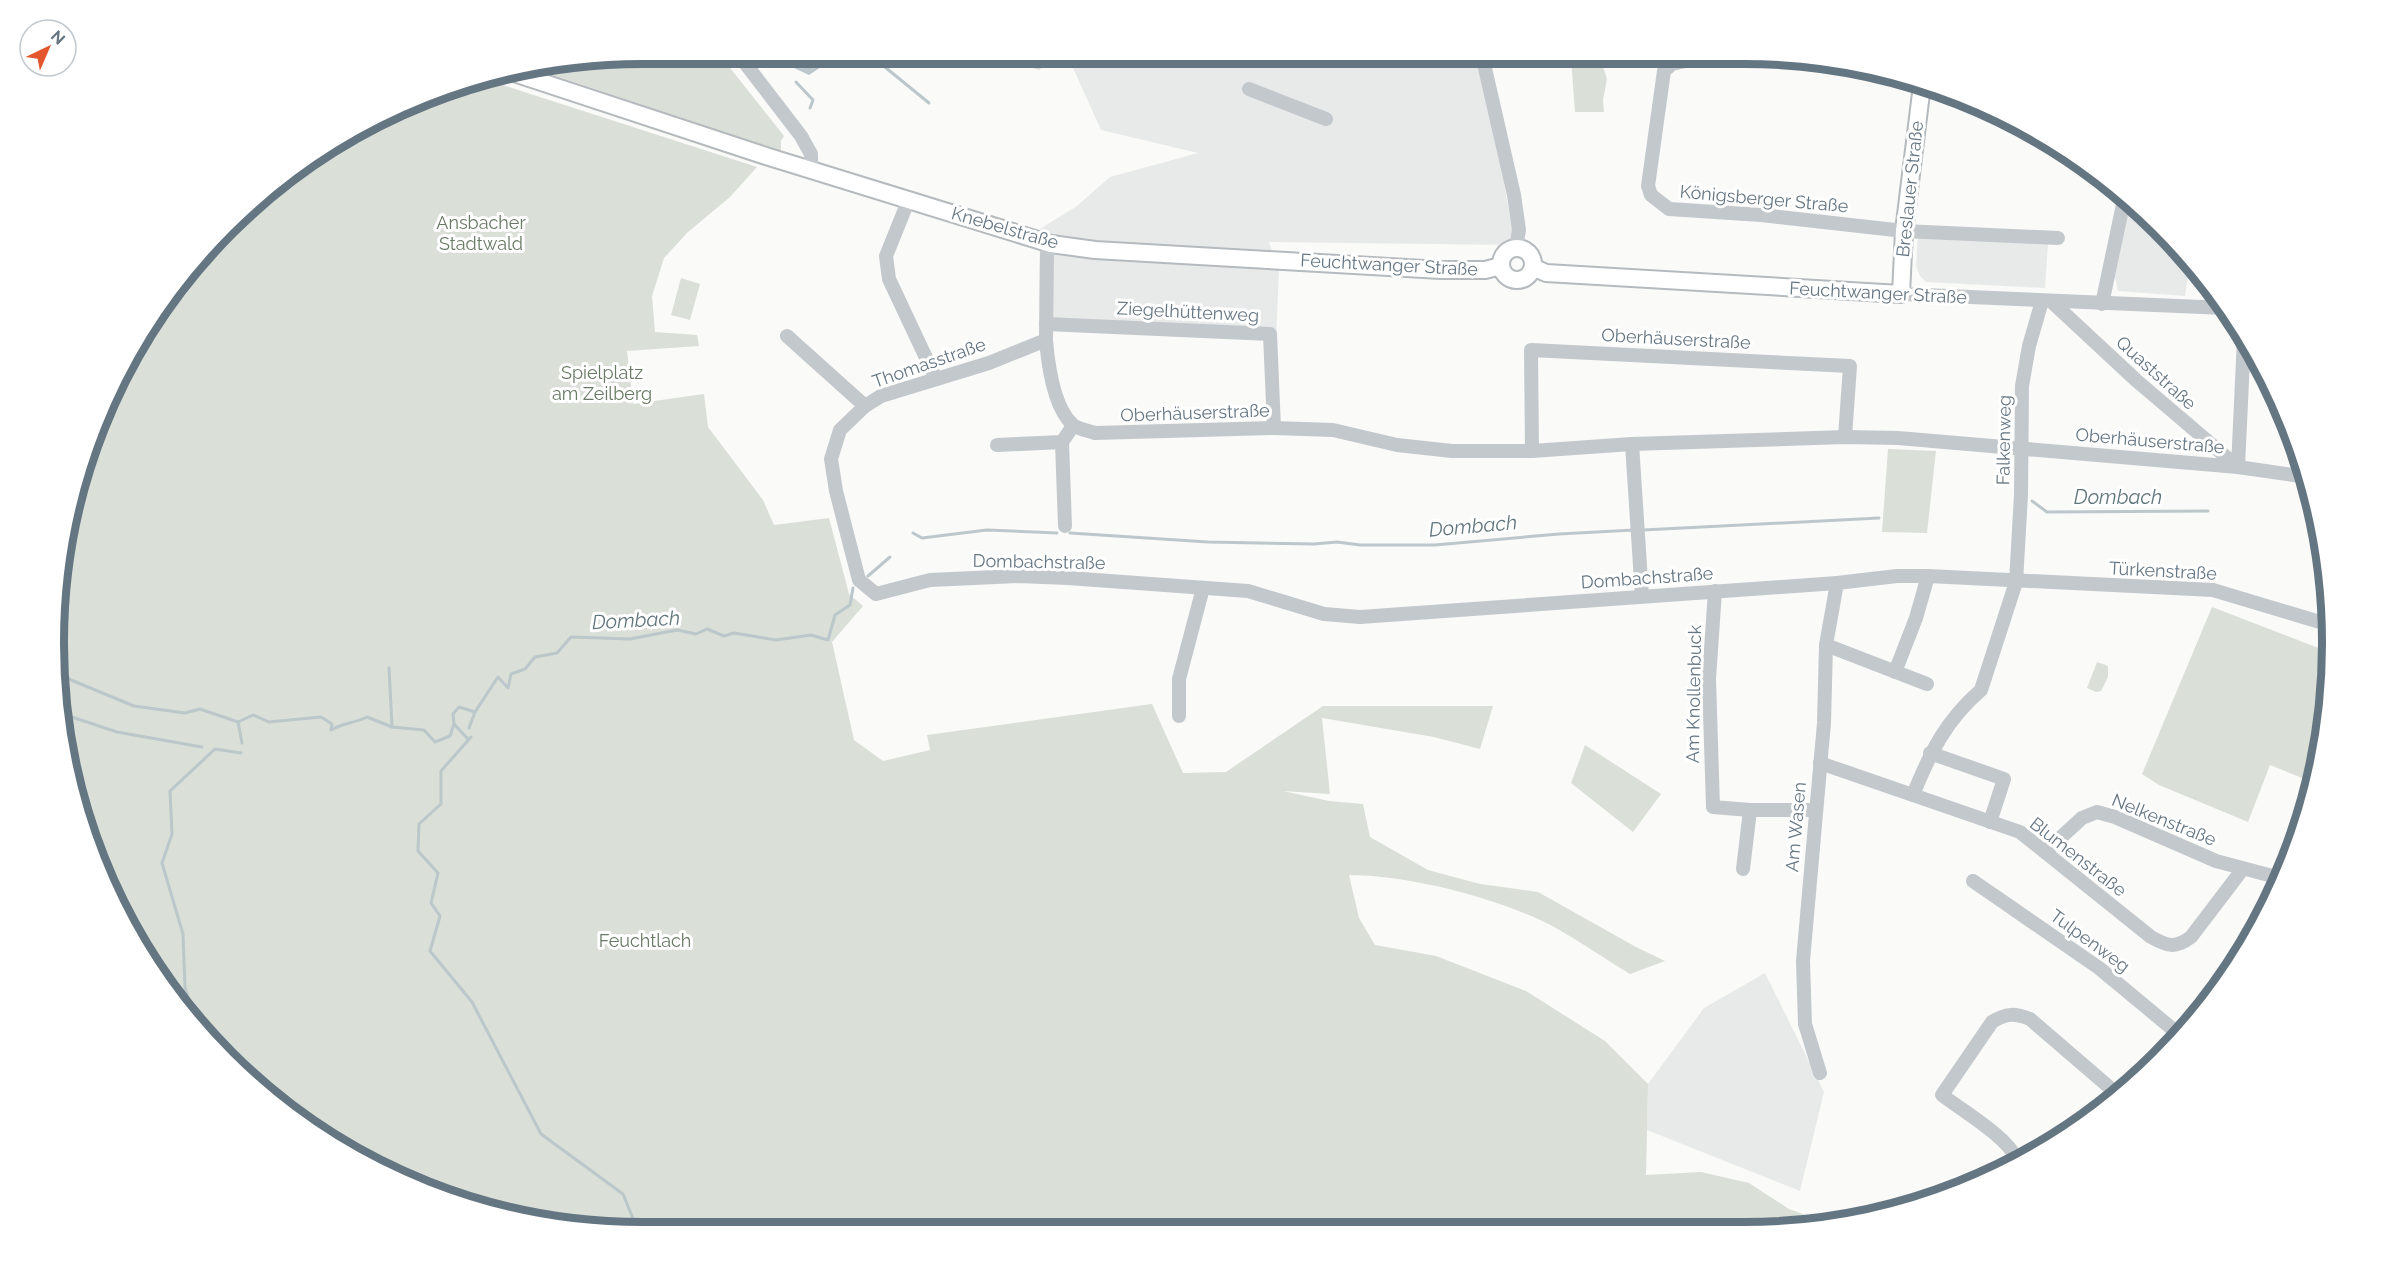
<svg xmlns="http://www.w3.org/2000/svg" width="2386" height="1286" font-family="Raleway,sans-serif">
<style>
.built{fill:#e8e9e9}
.green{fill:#dadfd7}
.water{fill:#bbc7cb}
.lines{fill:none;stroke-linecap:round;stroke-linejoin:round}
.stream{stroke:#bbc7cb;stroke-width:3}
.major-casing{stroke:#b5babe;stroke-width:20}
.minor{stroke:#c3c8cc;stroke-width:14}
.major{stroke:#fff;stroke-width:16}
.labels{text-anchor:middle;stroke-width:6;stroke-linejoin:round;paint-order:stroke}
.street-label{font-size:18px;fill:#657683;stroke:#fff}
.park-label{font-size:18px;fill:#687a64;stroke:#fff}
.water-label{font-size:20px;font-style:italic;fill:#60757c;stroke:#fff}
.rim{fill:none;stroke:#657683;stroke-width:8}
</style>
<rect width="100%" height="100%" fill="#fafaf8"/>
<g class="built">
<polygon points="1058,54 1563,55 1563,60 1483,66 1515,245 1269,242 1279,271 1276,340 1039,326 1040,229 1077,206 1110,177 1198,153 1101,130 1069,59"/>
<polygon points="2130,199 2190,262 2185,296 2118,291 2115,277"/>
<polygon points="1918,237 2048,244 2045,288 1926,282 1920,276 1916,266"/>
<polygon points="1765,973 1824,1092 1800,1191 1647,1130 1648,1084 1704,1008"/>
</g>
<g class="green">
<polygon points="643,54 719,54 784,136 781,141 781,151 526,66"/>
<polygon points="1026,54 1043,54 1045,58 1045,65 1039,70 1030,67 1024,59"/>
<polygon points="1591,55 1599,55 1607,79 1603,100 1604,112 1575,112 1571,58"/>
<path d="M 481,78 L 757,167 L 730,197 L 688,232 L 664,258 L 652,296 L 655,332 L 697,335 L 699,346 L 627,351 L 633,404 L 704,394 L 708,427 L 763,500 L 774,525 L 829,518 L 849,594 L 863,606 L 832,642 L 854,740 L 883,761 L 930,750 L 927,735 L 1152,704 L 1183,773 L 1226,772 L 1323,706 L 1493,706 L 1480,749 L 1434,737 L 1322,718 L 1330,794 L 1283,791 L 1329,801 L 1363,804 L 1370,837 L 1428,870 L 1480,884 L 1538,892 L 1636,947 L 1665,961 L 1630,974 C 1605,959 1581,942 1556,928 C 1502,899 1410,875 1349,875 L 1359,918 L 1375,945 L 1436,956 L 1526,991 L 1605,1041 L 1648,1084 L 1646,1175 L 1701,1172 L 1749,1183 L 1789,1209 L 1830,1224 L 1820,1227 L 605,1231 L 490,1212 L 349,1153 L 284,1110 L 200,1032 L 153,970 L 99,869 L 74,795 L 55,682 L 55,604 L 74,491 L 99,417 L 153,316 L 200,254 L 284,176 L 349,133 L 453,85 Z"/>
<polygon points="681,278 700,284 690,320 671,315"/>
<polygon points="1888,449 1936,451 1927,533 1882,532"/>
<polygon points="2212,607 2329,652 2327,720 2312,782 2270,765 2248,822 2159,785 2142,774"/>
<polygon points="2097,662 2108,666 2108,677 2101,691 2096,692 2087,688"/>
<polygon points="1585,745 1661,794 1633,832 1571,783"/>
</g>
<polygon class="water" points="772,54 833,54 827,63 809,75 779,61"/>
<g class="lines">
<g class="stream">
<polyline points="869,54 929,103"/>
<polyline points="796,82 813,100 810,108"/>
<polyline points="2032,501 2047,512 2208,511"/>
<polyline points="1643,530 1879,518"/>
<polyline points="913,533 922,538 987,530 1057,533"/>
<polyline points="1070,533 1208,542 1314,544 1337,542 1360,545 1435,545 1559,534 1634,530"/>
<polyline points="868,576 890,557"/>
<polyline points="389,668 392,727"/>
<path d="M 55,669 L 61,671 L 71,680 L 134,706 L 185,713 L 200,709 L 238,722 L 253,715 L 269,722 L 321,717 L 332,724 L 331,730 C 343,723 355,723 367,717 L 392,727 L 424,730 L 435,742 L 450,736 L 454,724 L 453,714 L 459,707 L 475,712 L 498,677 L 508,688 L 511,674 L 525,669 L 535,657 L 557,653 L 571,637 L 630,639 L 677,630 L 696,634 L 707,629 L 724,636 L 734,633 L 776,640 L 811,635 L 828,640 L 835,615 L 850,605 L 853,588"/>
<polyline points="60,713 117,732 202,747"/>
<polyline points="238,722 242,743"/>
<polyline points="454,724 467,738"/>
<polyline points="469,728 475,712"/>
<polyline points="471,737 441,771 441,804 419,824 418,851 438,873 431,903 440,916 430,951 472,1002 541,1134 623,1194 638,1231"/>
<polyline points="198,1028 185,988 183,934 162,863 172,834 170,791 215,749 241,753"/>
</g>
<g class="major-casing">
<g id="major">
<polyline points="508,71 769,157 1051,244 1095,250 1441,270 1485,270 1501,266"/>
<circle cx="1517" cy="264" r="16"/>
<polyline points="1533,267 1546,273 1901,294 1904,231 1922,85"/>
</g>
</g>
<g class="minor">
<polyline points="738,54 801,136 811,154 811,169"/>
<polyline points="1482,55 1514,195 1519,230 1516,248"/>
<polyline points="1786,56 1690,60 1672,64 1664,71 1648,186 1651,195 1669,209 1761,215 1904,231 2058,238"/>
<polyline points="1249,89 1326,119"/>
<polyline points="909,199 886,256 889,279 936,379"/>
<polyline points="1051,244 1047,254 1046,340 989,363 881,396 865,406 840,430 831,459 836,491 859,580 876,594 930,580 1019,576 1068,578 1248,591 1324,614 1360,617 1837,583 1897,576 1928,576 2213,590 2330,625"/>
<polyline points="1901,294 2225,308"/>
<polyline points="2052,302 2137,381 2238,467"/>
<polyline points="2102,304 2125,195"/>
<polyline points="1046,324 1270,334 1274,428"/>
<polyline points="787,336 865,406"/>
<path d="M 1046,340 C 1048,364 1053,407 1073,425 C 1078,429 1089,431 1095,433 L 1274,428 L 1333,430 L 1397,445 L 1452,451 L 1532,451 L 1632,444 L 1845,437 L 1898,438 L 2238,467 L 2307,477"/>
<polyline points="1062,442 1065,526"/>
<polyline points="1632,444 1642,596"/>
<polyline points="997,445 1062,442 1073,426"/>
<polyline points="1532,451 1531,350 1850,366 1845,437"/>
<polyline points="2238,467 2244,338"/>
<polyline points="1715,591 1709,679 1713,807 1750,810 1816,810"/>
<polyline points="1826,645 1927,684"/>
<polyline points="1895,672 1916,618 1928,576"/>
<polyline points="1179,716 1179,679 1203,588"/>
<polyline points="1930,753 2004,779 1990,822"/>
<path d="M 1820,763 L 2020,832 L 2151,937 C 2167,946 2175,949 2191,937 L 2242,870"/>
<path d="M 1913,795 C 1930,753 1946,720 1981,690 L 2016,582 L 2021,495 L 2022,386 L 2029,346 L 2042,301"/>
<polyline points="2045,852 2082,818 2097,812 2115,817 2216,861 2280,878"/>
<polyline points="1743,869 1750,810"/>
<polyline points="1973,881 2099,968 2181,1036"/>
<polyline points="1820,1073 1805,1024 1803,961 1824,723 1826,645 1837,583"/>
<path d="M 2017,1159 C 2006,1136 1963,1111 1942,1095 L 1992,1022 C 2006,1013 2015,1013 2030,1019 L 2116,1093"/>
</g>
<use href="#major" class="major"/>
</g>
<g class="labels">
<g class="street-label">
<text transform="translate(1910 189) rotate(-84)" y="6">Breslauer Straße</text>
<text transform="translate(1764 199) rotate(5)" y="6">Königsberger Straße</text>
<text transform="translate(1005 228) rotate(16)" y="6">Knebelstraße</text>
<text transform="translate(1389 265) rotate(3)" y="6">Feuchtwanger Straße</text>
<text transform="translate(1878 293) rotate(3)" y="6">Feuchtwanger Straße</text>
<text transform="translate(1188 312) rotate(3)" y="6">Ziegelhüttenweg</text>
<text transform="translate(1676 339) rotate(3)" y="6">Oberhäuserstraße</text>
<text transform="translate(929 363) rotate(-19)" y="6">Thomasstraße</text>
<text transform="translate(2156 373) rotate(42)" y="6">Quaststraße</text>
<text transform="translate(1195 413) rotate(-2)" y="6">Oberhäuserstraße</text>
<text transform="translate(2004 440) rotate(-89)" y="6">Falkenweg</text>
<text transform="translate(2150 441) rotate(5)" y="6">Oberhäuserstraße</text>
<text transform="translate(1039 562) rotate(1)" y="6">Dombachstraße</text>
<text transform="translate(2163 571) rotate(3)" y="6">Türkenstraße</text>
<text transform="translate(1647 578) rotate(-4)" y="6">Dombachstraße</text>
<text transform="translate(1694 694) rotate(-89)" y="6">Am Knollenbuck</text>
<text transform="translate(2164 820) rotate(22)" y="6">Nelkenstraße</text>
<text transform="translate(1796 827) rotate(-85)" y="6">Am Wasen</text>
<text transform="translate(2078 857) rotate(38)" y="6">Blumenstraße</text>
<text transform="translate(2090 941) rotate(36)" y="6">Tulpenweg</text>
</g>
<g class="park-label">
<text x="481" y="229">Ansbacher<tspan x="481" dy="21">Stadtwald</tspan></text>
<text x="602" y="379">Spielplatz<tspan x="602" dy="21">am Zeilberg</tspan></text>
<text x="645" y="947">Feuchtlach</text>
</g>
<g class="water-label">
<text x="2118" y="504">Dombach</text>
<text transform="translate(1473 526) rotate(-5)" y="7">Dombach</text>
<text transform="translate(636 620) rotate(-3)" y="7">Dombach</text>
</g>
</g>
<path d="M0 0H2386V1286H0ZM642 64H1744A578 578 0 0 1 2322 642V644A578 578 0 0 1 1744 1222H642A578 578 0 0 1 64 644V642A578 578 0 0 1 642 64Z" fill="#fff" fill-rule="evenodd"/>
<path class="rim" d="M642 64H1744A578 578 0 0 1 2322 642V644A578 578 0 0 1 1744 1222H642A578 578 0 0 1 64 644V642A578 578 0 0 1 642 64Z"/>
<g transform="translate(48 48) rotate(44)"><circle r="28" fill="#ffffff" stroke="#c1c8cd" stroke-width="1.5"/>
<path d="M0-4.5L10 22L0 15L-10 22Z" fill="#e4572e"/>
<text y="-9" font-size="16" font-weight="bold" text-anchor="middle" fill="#657683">N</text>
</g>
</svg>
